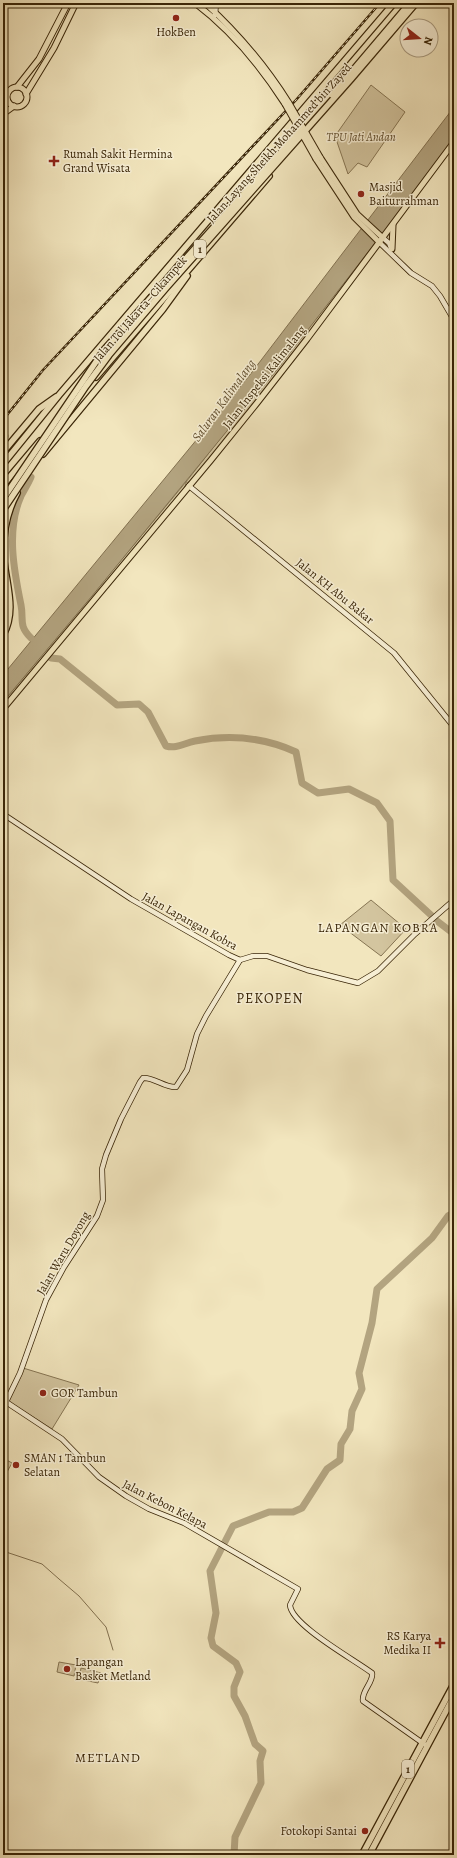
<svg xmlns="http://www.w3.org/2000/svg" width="457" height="1858" font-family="Alegreya,serif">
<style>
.green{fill:#d3c59f;stroke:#867553}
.water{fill:#b3a480;stroke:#827150}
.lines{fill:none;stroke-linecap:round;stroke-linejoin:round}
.stream{stroke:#827150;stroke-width:1}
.river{stroke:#b3a480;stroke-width:7}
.secondary-casing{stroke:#392507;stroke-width:6}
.primary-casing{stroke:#392507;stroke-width:7}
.highway-casing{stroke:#392507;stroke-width:8}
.secondary{stroke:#f7efd5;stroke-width:4.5}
.primary{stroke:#f2e6be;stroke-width:5}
.highway{stroke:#f2e6be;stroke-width:5.5}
.rail-casing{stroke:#392507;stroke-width:2.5}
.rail{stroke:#f7efd5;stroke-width:1;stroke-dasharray:3;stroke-linecap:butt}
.primary-bridge-casing{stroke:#392507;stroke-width:7;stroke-linecap:butt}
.highway-bridge-casing{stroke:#392507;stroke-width:8;stroke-linecap:butt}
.primary-bridge{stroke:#f2e6be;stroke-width:5}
.highway-bridge{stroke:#f2e6be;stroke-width:5.5}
.poi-dot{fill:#8f2418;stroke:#f7efd5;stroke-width:1.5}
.labels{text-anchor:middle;stroke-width:3;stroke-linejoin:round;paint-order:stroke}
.shield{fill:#f7efd5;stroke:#726245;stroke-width:1}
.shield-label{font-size:11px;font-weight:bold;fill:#392507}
.poi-label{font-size:12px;fill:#392507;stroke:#f7efd5;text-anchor:start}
.park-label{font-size:12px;font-style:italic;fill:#604d2d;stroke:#f7efd5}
.street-label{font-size:12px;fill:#392507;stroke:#f7efd5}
.water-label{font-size:13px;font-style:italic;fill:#645131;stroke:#f7efd5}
.neighbourhood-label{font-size:13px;letter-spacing:1px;fill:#392507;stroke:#f7efd5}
.quarter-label{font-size:14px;letter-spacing:1px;fill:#392507;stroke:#f7efd5}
</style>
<rect width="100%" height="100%" fill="#f2e6be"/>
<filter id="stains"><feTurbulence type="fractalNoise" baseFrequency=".005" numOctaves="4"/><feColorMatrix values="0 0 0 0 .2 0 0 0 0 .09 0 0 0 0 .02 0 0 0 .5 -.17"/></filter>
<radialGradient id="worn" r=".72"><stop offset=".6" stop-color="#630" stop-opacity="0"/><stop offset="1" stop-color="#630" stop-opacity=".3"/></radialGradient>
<g class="green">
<polygon points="371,85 405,112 367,167 358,163 348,174 335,136"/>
<polygon points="454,139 454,142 393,225 391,254 380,243 195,479 186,483 183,494 3,709 3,702 186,482 377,240 380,243 381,235"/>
<polygon points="371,900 406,929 381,956 340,925"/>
<polygon points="23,1368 79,1385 52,1429 8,1401"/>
<polygon points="3,1458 12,1463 7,1472 3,1470"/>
<polygon points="59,1662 76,1665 74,1676 57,1672"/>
<polygon points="81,1668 101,1673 98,1683 79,1679"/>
</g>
<polygon class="water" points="454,107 454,139 396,216 276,371 92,596 3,702 3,675 249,376"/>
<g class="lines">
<polyline class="stream" points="3,1551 42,1564 59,1579 79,1596 106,1627 113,1650"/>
<g class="river">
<polyline points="3,434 5,436"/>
<path d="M 31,477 C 28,484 24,490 21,496 C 6,530 14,571 21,605 C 24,620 18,625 31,638"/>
<path d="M 51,658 L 60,659 L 117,705 L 139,704 L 148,712 L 166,746 C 177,749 184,743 195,741 C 231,734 263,737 296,752 L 302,783 L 318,793 L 349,789 L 377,803 L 390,821 L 393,880 L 432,916"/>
<polyline points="437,921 454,934"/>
<polyline points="234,1855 235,1837 261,1783 260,1761 263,1751 255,1744 245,1716 234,1696 234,1687 240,1672 236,1663 213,1646 211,1638 216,1613 210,1571 233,1526 269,1512 293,1512 302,1508 327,1469 340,1460 341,1444 350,1429 352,1411 362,1389 359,1373 372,1323 377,1289 432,1238 448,1216 454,1213"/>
</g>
<g class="secondary-casing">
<g id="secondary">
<polyline points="215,15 216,3"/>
<polyline points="383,238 389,243 391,248"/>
<polyline points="380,243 411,273 432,286 440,296 454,320"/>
<polyline points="189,486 394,653 454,727"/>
<polyline points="3,814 131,899 229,955 240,960 253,956 267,956 307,970 358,983 378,971 415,934 454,900"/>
<path d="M 3,1400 L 62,1439 L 99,1477 L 126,1496 L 149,1509 L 184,1523 L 298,1589 L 290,1605 C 291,1625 355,1660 372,1673 C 374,1682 361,1691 363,1701 L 424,1744"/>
<path d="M 6,1402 L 20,1373 L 46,1300 L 64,1267 L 97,1216 L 103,1200 L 102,1169 L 106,1155 L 121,1119 L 140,1082 L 143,1078 C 154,1077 165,1088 176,1087 L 187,1070 L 197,1034 L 206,1016 L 240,960"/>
</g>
</g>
<g class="primary-casing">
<g id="primary">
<path d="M 195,3 C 232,31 260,65 285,104"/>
<path d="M 205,3 C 238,33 265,65 289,103"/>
<polyline points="17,87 39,59 68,3"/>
<circle cx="17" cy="97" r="10"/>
<polyline points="26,94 54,48 76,3"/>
<polyline points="3,114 14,106"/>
<polyline points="320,157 357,214 383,238"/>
<polyline points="316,159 354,217 380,243"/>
<polyline points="392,249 393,225"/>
<polyline points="3,709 211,460 257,403 307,339 454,142"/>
</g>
</g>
<g class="highway-casing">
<g id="highway">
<polyline points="96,377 269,176"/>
<polyline points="3,452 39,409 56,397"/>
<polyline points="43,454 163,309 187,276"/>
<polyline points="3,464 59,395 394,3"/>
<polyline points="3,485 40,441"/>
<polyline points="3,603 3,622"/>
<path d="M 3,635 C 16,612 7,587 4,562 C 2,537 5,515 17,493"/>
<polyline points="362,1855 454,1684"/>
<polyline points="369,1855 454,1696"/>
</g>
</g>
<use href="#secondary" class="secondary"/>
<use href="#primary" class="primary"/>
<use href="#highway" class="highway"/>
<g class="rail-casing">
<polyline id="rail" points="3,420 43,370 296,100 380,3"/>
</g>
<use href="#rail" class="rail"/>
<g class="primary-bridge-casing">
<g id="primary-bridge">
<polyline points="289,103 320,157"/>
<polyline points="285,104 316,159"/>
</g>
</g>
<g class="highway-bridge-casing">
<g id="highway-bridge">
<polyline points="332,95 410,3"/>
<polyline points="3,499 104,350 300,131"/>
<polyline points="3,510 86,386 109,355 166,288 351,79 416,3"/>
</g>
</g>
<use href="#primary-bridge" class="primary-bridge"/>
<use href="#highway-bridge" class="highway-bridge"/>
</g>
<g class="poi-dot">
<circle cx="176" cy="18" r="4"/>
<path d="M52 155h4v4h4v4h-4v4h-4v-4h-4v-4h4z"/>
<circle cx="361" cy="194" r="4"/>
<circle cx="43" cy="1393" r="4"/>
<circle cx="16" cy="1465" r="4"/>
<path d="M438 1637h4v4h4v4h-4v4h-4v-4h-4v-4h4z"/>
<circle cx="67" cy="1669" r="4"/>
<circle cx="365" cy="1831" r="4"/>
</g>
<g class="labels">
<g class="shield">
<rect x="194" y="240" width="12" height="18" rx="3"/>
<rect x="402" y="1760" width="12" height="18" rx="3"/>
</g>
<g class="shield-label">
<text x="200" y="253">1</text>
<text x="408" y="1773">1</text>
</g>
<g class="poi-label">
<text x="176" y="36" text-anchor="middle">HokBen</text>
<text x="63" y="158">Rumah Sakit Hermina<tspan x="63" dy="14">Grand Wisata</tspan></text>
<text x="369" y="191">Masjid<tspan x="369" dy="14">Baiturrahman</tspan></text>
<text x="51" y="1397">GOR Tambun</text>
<text x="24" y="1462">SMAN 1 Tambun<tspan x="24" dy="14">Selatan</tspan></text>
<text x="431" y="1640" text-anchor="end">RS Karya<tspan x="431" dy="14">Medika II</tspan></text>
<text x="75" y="1666">Lapangan<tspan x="75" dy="14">Basket Metland</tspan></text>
<text x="357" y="1835" text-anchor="end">Fotokopi Santai</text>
</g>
<g class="park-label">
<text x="361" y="141">TPU Jati Andan</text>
</g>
<g class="street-label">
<text transform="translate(279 143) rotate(-48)" y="4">Jalan Layang Sheikh Mohammed bin Zayed</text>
<text transform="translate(140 309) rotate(-49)" y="4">Jalan Tol Jakarta–Cikampek</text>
<text transform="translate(264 377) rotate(-52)" y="4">Jalan Inspeksi Kalimalang</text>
<text transform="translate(335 591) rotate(39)" y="4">Jalan KH Abu Bakar</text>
<text transform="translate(190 921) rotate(29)" y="4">Jalan Lapangan Kobra</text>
<text transform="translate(63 1253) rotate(-60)" y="4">Jalan Waru Doyong</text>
<text transform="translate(165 1504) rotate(27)" y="4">Jalan Kebon Kelapa</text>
</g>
<g class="water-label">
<text transform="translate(223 400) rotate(-54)" y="5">Saluran Kalimalang</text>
</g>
<g class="neighbourhood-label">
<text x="378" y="932">LAPANGAN KOBRA</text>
<text x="108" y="1762">METLAND</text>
</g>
<g class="quarter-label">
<text x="270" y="1003">PEKOPEN</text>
</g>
</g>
<rect width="457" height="1858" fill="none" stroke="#f2e6be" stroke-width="16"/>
<rect x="4" y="4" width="449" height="1850" fill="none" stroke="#392507" stroke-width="2"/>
<rect x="8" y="8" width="441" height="1842" fill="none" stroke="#392507"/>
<g transform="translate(419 38) rotate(107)"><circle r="19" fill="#f7efd5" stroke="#ab9e83"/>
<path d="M0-3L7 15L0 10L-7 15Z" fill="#8f2418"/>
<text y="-6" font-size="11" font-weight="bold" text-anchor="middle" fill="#392507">N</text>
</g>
<rect width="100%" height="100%" filter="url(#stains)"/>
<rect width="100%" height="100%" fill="url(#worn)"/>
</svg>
